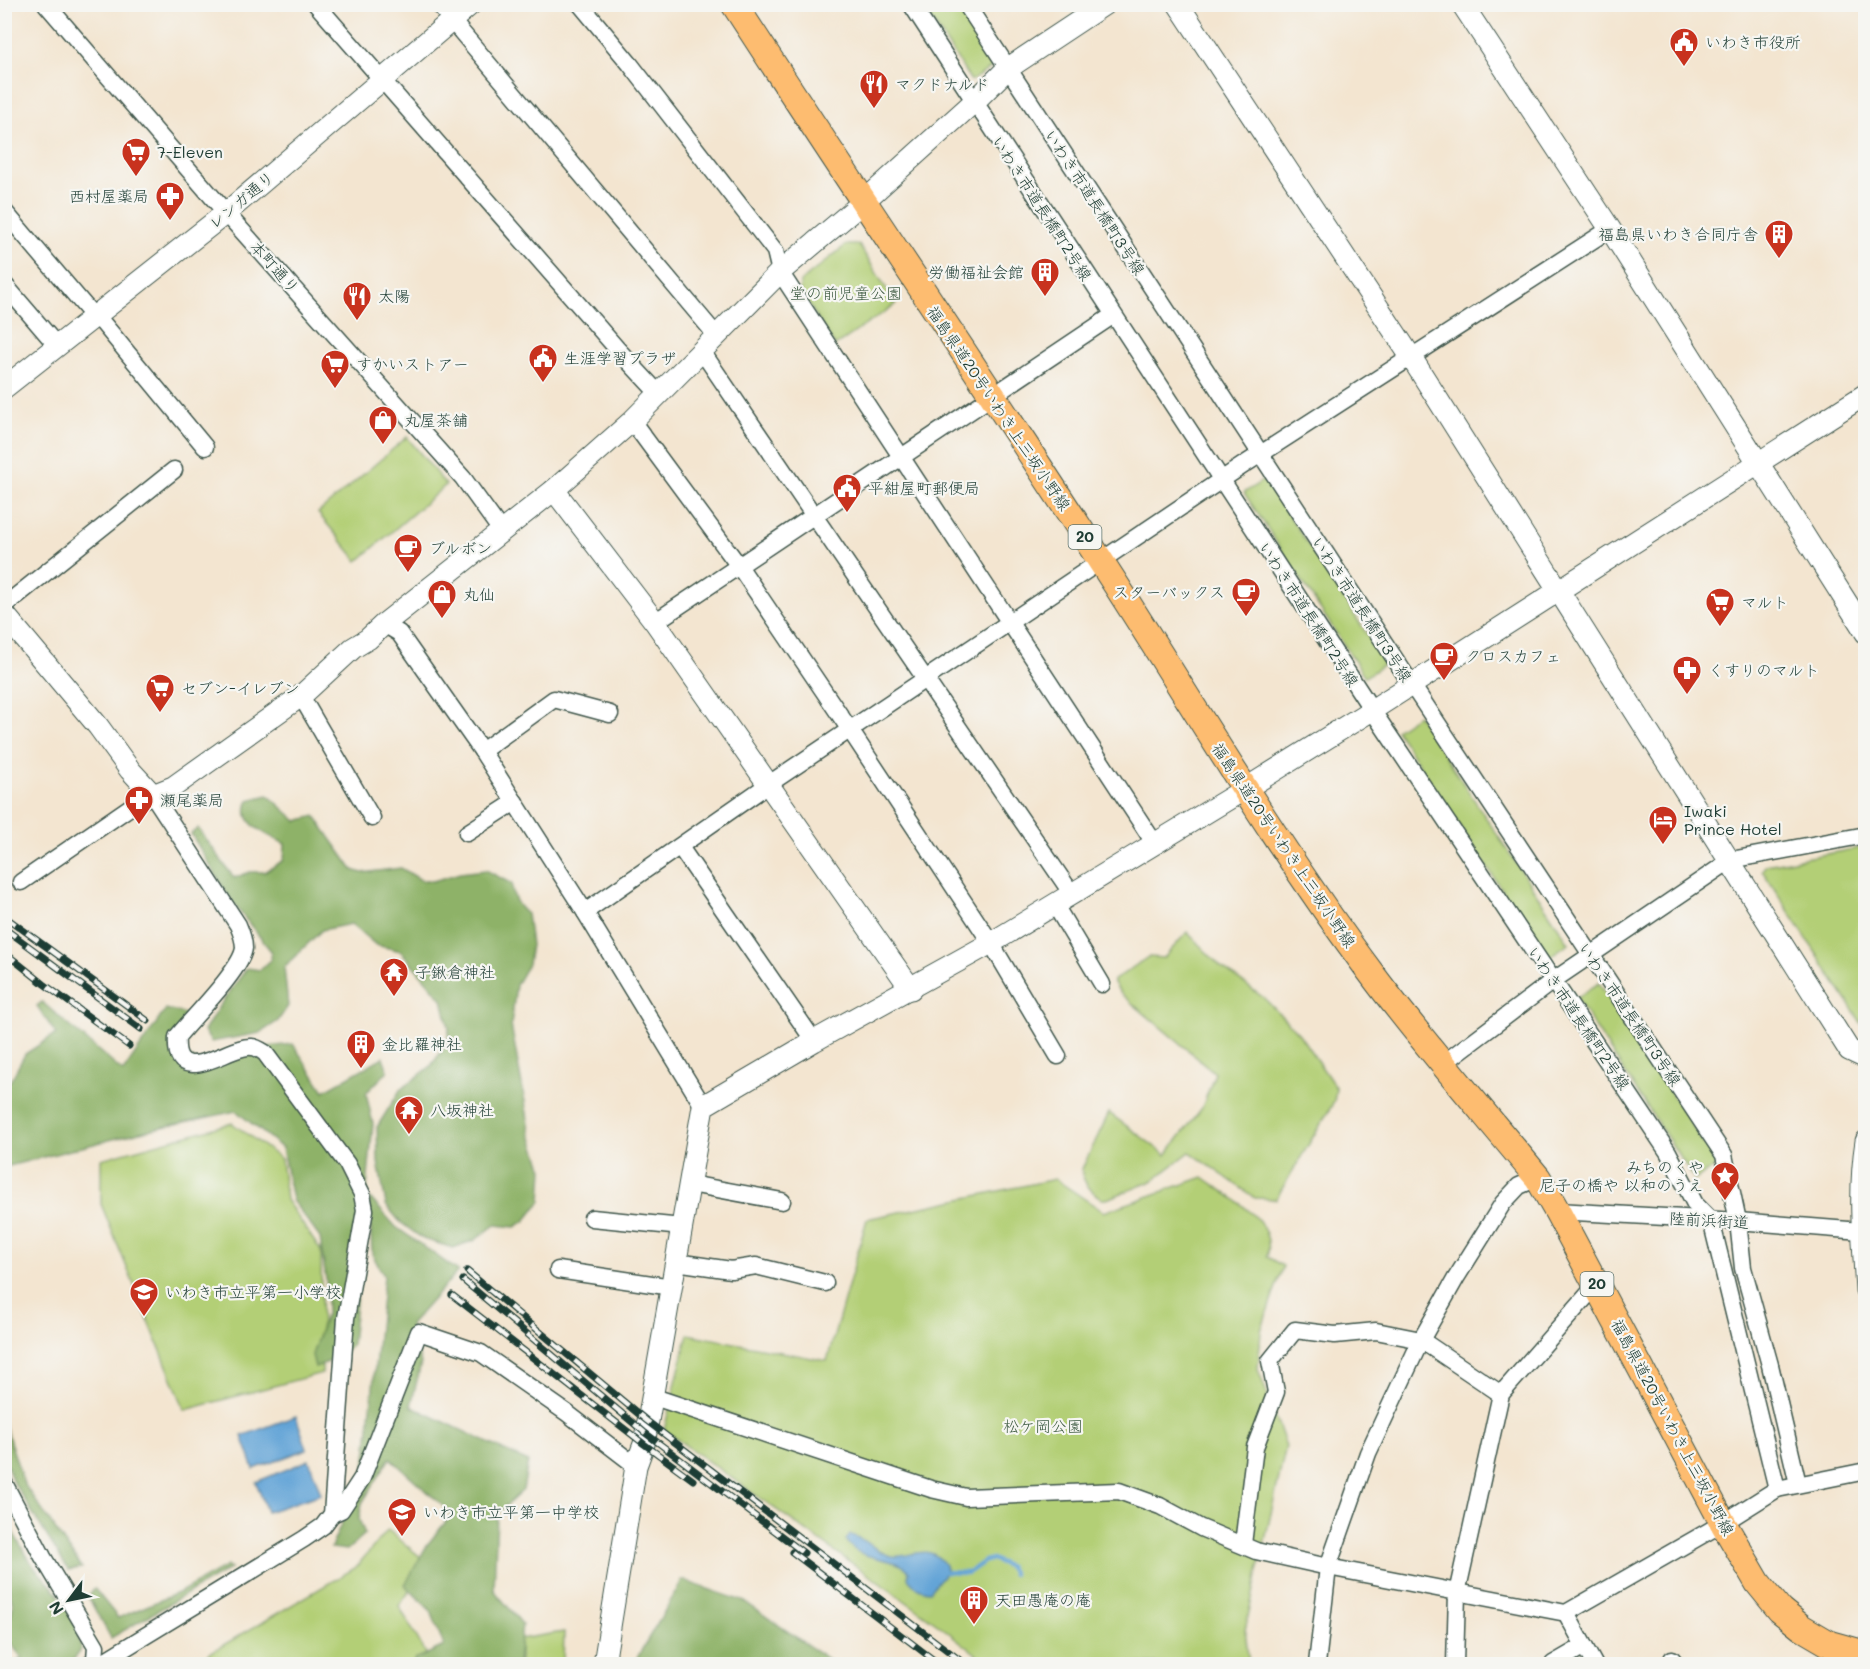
<svg xmlns="http://www.w3.org/2000/svg" width="1870" height="1669" font-family="Mali,'Klee One',sans-serif">
<style>
.green{fill:#b3cf76;stroke:#698655;stroke-width:1.5}
.forest{fill:#8eb267;stroke:#56784e;stroke-width:1.5}
.water{fill:#64a4d7;stroke:#427086;stroke-width:1.5}
.lines{fill:none;stroke-linecap:round;stroke-linejoin:round}
.stream{stroke:#64a4d7;stroke-width:4.5}
.minor-casing{stroke:#3f564b;stroke-width:19}
.tertiary-casing{stroke:#3f564b;stroke-width:23}
.primary-casing{stroke:#3f564b;stroke-width:28}
.minor{stroke:#fff;stroke-width:16}
.tertiary{stroke:#fff;stroke-width:21}
.primary{stroke:#fdbc70;stroke-width:26}
.rail-casing{stroke:#1f3d34;stroke-width:7}
.rail{stroke:#f6f6f2;stroke-width:4.5;stroke-dasharray:14;stroke-linecap:butt}
.labels{text-anchor:middle;stroke-width:4.5;stroke-linejoin:round;paint-order:stroke}
.shield{fill:#f6f6f2;stroke:#60746d;stroke-width:1.5}
.shield-label{font-size:15px;font-weight:bold;fill:#1f3d34}
.poi-label{font-size:16px;fill:#1f3d34;stroke:#f6f6f2;text-anchor:start}
.street-label{font-size:16px;fill:#1f3d34;stroke:#f6f6f2}
.park-label{font-size:16px;fill:#3d5a41;stroke:#f6f6f2}
</style>
<rect width="100%" height="100%" fill="#f6f6f2"/>
<filter id="ink" filterUnits="userSpaceOnUse"><feTurbulence type="fractalNoise" baseFrequency=".0167" numOctaves="2"/><feDisplacementMap in="SourceGraphic" scale="12" xChannelSelector="R" yChannelSelector="G"/><feConvolveMatrix kernelMatrix="1 2 1 2 8 2 1 2 1" color-interpolation-filters="sRGB"/></filter>
<filter id="wash" filterUnits="userSpaceOnUse"><feTurbulence type="fractalNoise" baseFrequency=".008" numOctaves="4" result="noise"/><feDisplacementMap in="SourceGraphic" scale="24" xChannelSelector="R" yChannelSelector="G"/><feGaussianBlur stdDeviation="1.35" result="paint"/><feColorMatrix in="noise" values="0 0 0 0 0 0 0 0 0 0 0 0 0 0 0 0 0 1.4 0 .05"/><feComposite in="paint" operator="in"/></filter>
<g filter="url(#wash)">
<rect width="100%" height="100%" fill="#f3e5d0"/>
<g class="green">
<polygon points="922,5 959,5 998,63 971,81"/>
<polygon points="846,245 859,245 896,304 835,346 800,291 800,282"/>
<polygon points="407,437 446,485 358,561 318,513"/>
<polygon points="1265,479 1386,663 1365,677 1244,493"/>
<polygon points="1418,715 1569,943 1547,958 1396,730"/>
<polygon points="1865,847 1866,1027 1864,1027 1762,870 1766,865"/>
<path d="M 1187,932 L 1220,966 L 1264,998 L 1299,1034 L 1336,1088 L 1334,1102 L 1276,1199 L 1255,1198 L 1190,1152 L 1152,1181 L 1107,1199 L 1102,1199 C 1091,1191 1082,1183 1082,1169 L 1109,1113 L 1166,1155 L 1202,1108 L 1215,1073 L 1120,993 L 1113,981 L 1148,957 L 1164,958 Z"/>
<polygon points="1599,983 1718,1165 1695,1180 1576,998"/>
<polygon points="232,1123 281,1159 286,1200 321,1251 322,1373 185,1410 101,1204 101,1159"/>
<path d="M 1203,1177 C 1228,1196 1278,1220 1267,1257 L 1283,1266 L 1261,1331 L 1258,1369 L 1286,1446 L 1245,1630 L 1249,1664 L 989,1664 L 939,1625 L 664,1430 L 688,1334 L 827,1361 L 867,1219 L 1055,1179 L 1104,1212 Z"/>
<polygon points="388,1530 429,1564 399,1606 432,1664 214,1664 208,1654 355,1568"/>
<polygon points="564,1632 563,1664 520,1664 520,1639"/>
</g>
<g class="forest">
<path d="M 268,795 L 297,821 L 315,816 L 353,870 L 362,873 L 401,868 L 421,880 L 433,881 L 460,873 L 486,870 L 512,884 C 512,897 517,906 527,914 L 531,945 L 528,964 L 516,985 L 511,1025 L 531,1135 L 543,1169 L 541,1201 L 525,1221 L 515,1227 L 495,1225 L 475,1240 L 453,1248 L 423,1239 L 400,1222 L 386,1205 L 378,1162 L 377,1127 L 400,1090 L 430,1067 L 447,1044 L 449,1028 L 442,999 L 401,951 L 376,945 L 351,924 L 322,930 L 284,967 L 288,1006 L 278,1021 L 260,1033 L 211,1042 L 204,1031 L 218,1008 L 247,968 L 260,970 L 271,960 L 271,951 L 232,902 L 191,834 L 198,828 L 234,878 L 250,872 L 265,872 L 284,860 L 285,844 C 268,834 237,825 249,800 Z"/>
<polygon points="42,1002 123,1072 166,1009 186,1014 174,1051 205,1064 222,1052 293,1044 324,1091 383,1057 388,1071 366,1093 373,1124 352,1345 336,1359 315,1367 312,1355 327,1311 326,1280 320,1238 292,1200 282,1148 236,1111 144,1131 9,1166 5,1165 5,1084 11,1080 25,1054 56,1034 37,1006"/>
<polygon points="369,1197 396,1227 458,1271 410,1325 421,1363 411,1406 528,1462 523,1490 497,1514 494,1590 522,1624 518,1664 413,1664 414,1660 444,1646 431,1611 405,1585 427,1545 452,1514 390,1458 362,1503 359,1519 365,1534 347,1550 331,1548 365,1468 384,1276 372,1254"/>
<polygon points="4,1423 24,1484 82,1568 68,1570 12,1480 5,1459"/>
<polygon points="7,1523 34,1567 57,1592 77,1627 81,1648 73,1661 67,1664 14,1664 22,1658 6,1637 13,1606 5,1571 4,1526"/>
<polygon points="227,1566 231,1568 111,1638 88,1597 94,1588 118,1618 182,1591"/>
<path d="M 682,1580 L 745,1602 L 835,1664 L 634,1664 C 649,1635 667,1609 682,1580 Z"/>
</g>
<g class="water">
<polygon points="296,1416 307,1449 254,1469 242,1436"/>
<polygon points="309,1460 321,1494 267,1512 256,1482"/>
<path d="M 850,1535 C 866,1537 876,1553 892,1556 C 910,1558 926,1544 941,1560 C 945,1564 946,1566 946,1572 L 930,1591 C 919,1591 915,1586 908,1578 L 909,1571 C 895,1555 858,1563 846,1540 Z"/>
</g>
<g class="lines">
<polyline class="stream" points="946,1572 968,1573 985,1561 992,1559 1009,1567 1013,1574"/>
</g>
</g>
<g filter="url(#ink)">
<g class="lines">
<g class="minor-casing">
<g id="minor">
<polyline points="46,4 226,213 463,478 502,532"/>
<polyline points="316,4 619,351 658,393"/>
<polyline points="438,4 716,335"/>
<polyline points="580,4 630,64 775,251 780,272 1155,844"/>
<polyline points="911,4 1372,710 1668,1152 1695,1204 1711,1220 1777,1489"/>
<polyline points="966,4 1412,685 1724,1155 1738,1221 1743,1268 1770,1365 1798,1484"/>
<polyline points="4,211 95,318"/>
<polyline points="4,284 58,347"/>
<polyline points="97,316 205,447"/>
<polyline points="701,350 1072,894"/>
<polyline points="632,421 739,566 850,730 991,943 1058,1056"/>
<polyline points="4,606 174,470"/>
<polyline points="655,622 1112,316"/>
<polyline points="384,624 399,633 482,751 585,912 703,1106"/>
<polyline points="301,696 372,818"/>
<polyline points="482,751 554,699 610,714"/>
<polyline points="467,833 515,802"/>
<polyline points="680,847 814,1041"/>
<path d="M 21,882 L 136,803 L 153,795 L 238,925 C 241,932 244,940 244,948 C 242,969 192,1018 177,1037 C 173,1093 231,1044 252,1047 C 256,1047 262,1051 265,1053 L 347,1164 L 362,1194 L 365,1210 L 346,1318 L 332,1514 L 323,1526 L 304,1539 L 99,1664"/>
<polyline points="1055,905 1102,984"/>
<polyline points="585,912 769,784 1242,466 1610,229"/>
<polyline points="1444,1063 1554,980 1731,860 1866,835"/>
<polyline points="690,1184 782,1201"/>
<polyline points="1557,1211 1738,1221 1861,1231"/>
<polyline points="592,1218 682,1227"/>
<polyline points="676,1262 731,1270 756,1266 825,1283"/>
<polyline points="558,1270 672,1287"/>
<polyline points="651,1396 931,1489 966,1497 1119,1491 1160,1506 1201,1528 1256,1551 1328,1567 1566,1613 1723,1523 1777,1489 1866,1471"/>
<polyline points="4,1483 43,1557 96,1646 95,1659 90,1664"/>
<polyline points="332,1514 341,1510 362,1478 419,1332 481,1353 567,1413 636,1466"/>
<polyline points="1243,1544 1255,1447 1276,1392 1270,1361 1295,1330 1335,1335 1376,1331 1421,1340 1501,1394"/>
<polyline points="1566,1613 1594,1664"/>
<polyline points="1672,1659 1676,1664"/>
<polyline points="1317,1664 1328,1567 1368,1453 1421,1340 1456,1278 1503,1203 1519,1186 1538,1178"/>
<polyline points="1455,1664 1457,1593 1501,1394 1597,1284"/>
<polyline points="1553,1664 1584,1646"/>
</g>
</g>
<g class="tertiary-casing">
<g id="tertiary">
<polyline points="1178,4 1411,357 1849,1050 1866,1058"/>
<polyline points="1462,4 1610,229 1866,633"/>
<polyline points="4,388 226,213 471,4"/>
<polyline points="554,490 655,622 911,989"/>
<polyline points="4,614 98,726 130,770 153,795 173,787 301,696 353,648 368,639 384,624 554,490 632,421 780,272 862,203 976,100 1007,69 1105,4"/>
<path d="M 1866,1141 C 1858,1191 1863,1240 1866,1290"/>
<polyline points="604,1664 636,1466 644,1444 703,1106 814,1041 991,943 1245,789 1372,710 1866,394"/>
</g>
</g>
<g class="primary-casing">
<path id="primary" d="M 734,4 C 855,191 980,374 1100,560 C 1190,698 1272,841 1371,973 C 1423,1043 1482,1110 1538,1178 L 1557,1211 L 1723,1523 L 1758,1583 L 1780,1610 L 1801,1627 L 1830,1644 L 1866,1654"/>
</g>
<use href="#minor" class="minor"/>
<use href="#tertiary" class="tertiary"/>
<use href="#primary" class="primary"/>
<g class="rail-casing">
<g id="rail">
<polyline points="4,916 148,1021"/>
<polyline points="4,928 141,1029"/>
<polyline points="4,952 44,984 129,1046"/>
<polyline points="467,1271 647,1421 965,1664"/>
<polyline points="463,1280 644,1432 804,1553"/>
<polyline points="452,1295 644,1444 693,1480"/>
<polyline points="792,1552 939,1664"/>
</g>
</g>
<use href="#rail" class="rail"/>
</g>
</g>
<defs>
<g id="civic-pin" transform="scale(1.5)"><path d="M0 17L-7.5 6A9.5 9.5 0 1 1 7.5 6Z" fill="#c8321e" stroke="#f6f6f2"/><path d="M-.6-6.5H3V-4.5H.6V-3L4-1V1h2V6H-6V1h2V-1L-.6-3ZM-1.2 2.5V6h2.4V2.5Z" fill="#fff"/></g>
<g id="restaurant-pin" transform="scale(1.5)"><path d="M0 17L-7.5 6A9.5 9.5 0 1 1 7.5 6Z" fill="#c8321e" stroke="#f6f6f2"/><path d="M-5-6h1v4h1v-4h1v4h1v-4h1v5L-1.5 .5V6h-2V.5L-5-1ZM5-6V6H3V1.5H1.5Q1.5-4 5-6Z" fill="#fff"/></g>
<g id="supermarket-pin" transform="scale(1.5)"><path d="M0 17L-7.5 6A9.5 9.5 0 1 1 7.5 6Z" fill="#c8321e" stroke="#f6f6f2"/><path d="M-6-5.5h2.5l.6 2H6L4.5 2H-2.5L-4.4-4H-6ZM-1.5 3.2a1.3 1.3 0 1 0 .1 0ZM3 3.2a1.3 1.3 0 1 0 .1 0Z" fill="#fff"/></g>
<g id="pharmacy-pin" transform="scale(1.5)"><path d="M0 17L-7.5 6A9.5 9.5 0 1 1 7.5 6Z" fill="#c8321e" stroke="#f6f6f2"/><path d="M-2-6h4v4h4v4h-4v4h-4v-4h-4v-4h4Z" fill="#fff"/></g>
<g id="building-pin" transform="scale(1.5)"><path d="M0 17L-7.5 6A9.5 9.5 0 1 1 7.5 6Z" fill="#c8321e" stroke="#f6f6f2"/><path d="M-4-6H4V6H1V3H-1V6H-4ZM-2.5-4.3h1.7v1.8h-1.7ZM.8-4.3h1.7v1.8H.8ZM-2.5-1h1.7V.8h-1.7ZM.8-1h1.7V.8H.8Z" fill="#fff"/></g>
<g id="shop-pin" transform="scale(1.5)"><path d="M0 17L-7.5 6A9.5 9.5 0 1 1 7.5 6Z" fill="#c8321e" stroke="#f6f6f2"/><path d="M-5-2.5h2.3a2.7 3.5 0 0 1 5.4 0H5L5.5 6h-11ZM-1.5-2.5h3a1.5 2.3 0 0 0-3 0Z" fill="#fff"/></g>
<g id="cafe-pin" transform="scale(1.5)"><path d="M0 17L-7.5 6A9.5 9.5 0 1 1 7.5 6Z" fill="#c8321e" stroke="#f6f6f2"/><path d="M-5.5-4.5H6V0H3Q3 3.5 0 3.5H-2.5Q-5.5 3.5-5.5 0ZM3-3.2v2h1.7v-2ZM-6 4.5H4V6H-6Z" fill="#fff"/></g>
<g id="hotel-pin" transform="scale(1.5)"><path d="M0 17L-7.5 6A9.5 9.5 0 1 1 7.5 6Z" fill="#c8321e" stroke="#f6f6f2"/><path d="M-6-4.5h1.5V1H6V5H4.5V3h-9V5H-6ZM-4 0a1.8 1.8 0 1 1 3.6 0ZM.5 0V-2.5h3Q6-2.5 6 0Z" fill="#fff"/></g>
<g id="temple-pin" transform="scale(1.5)"><path d="M0 17L-7.5 6A9.5 9.5 0 1 1 7.5 6Z" fill="#c8321e" stroke="#f6f6f2"/><path d="M0-6L5-2H3V0L6.5 2.5H4V6H1.5V3h-3V6H-4V2.5H-6.5L-3 0V-2H-5Z" fill="#fff"/></g>
<g id="sight-pin" transform="scale(1.5)"><path d="M0 17L-7.5 6A9.5 9.5 0 1 1 7.5 6Z" fill="#c8321e" stroke="#f6f6f2"/><path d="M0-6L1.8-2.2L6-1.7L2.9 1.2L3.7 5.4L0 3.3L-3.7 5.4L-2.9 1.2L-6-1.7L-1.8-2.2Z" fill="#fff"/></g>
<g id="school-pin" transform="scale(1.5)"><path d="M0 17L-7.5 6A9.5 9.5 0 1 1 7.5 6Z" fill="#c8321e" stroke="#f6f6f2"/><path d="M0-5L7-2L0 1L-7-2ZM-4 1L0 2.5L4 1V4Q0 6-4 4Z" fill="#fff"/></g>
</defs>
<g fill-rule="evenodd">
<use href="#civic-pin" x="1684" y="42"/>
<use href="#restaurant-pin" x="874" y="84"/>
<use href="#supermarket-pin" x="136" y="152"/>
<use href="#pharmacy-pin" x="170" y="196"/>
<use href="#building-pin" x="1779" y="234"/>
<use href="#building-pin" x="1045" y="272"/>
<use href="#restaurant-pin" x="357" y="296"/>
<use href="#civic-pin" x="543" y="358"/>
<use href="#supermarket-pin" x="335" y="364"/>
<use href="#shop-pin" x="383" y="420"/>
<use href="#civic-pin" x="847" y="488"/>
<use href="#cafe-pin" x="408" y="548"/>
<use href="#cafe-pin" x="1246" y="592"/>
<use href="#shop-pin" x="442" y="594"/>
<use href="#supermarket-pin" x="1720" y="602"/>
<use href="#cafe-pin" x="1444" y="656"/>
<use href="#pharmacy-pin" x="1687" y="670"/>
<use href="#supermarket-pin" x="160" y="688"/>
<use href="#pharmacy-pin" x="139" y="800"/>
<use href="#hotel-pin" x="1663" y="820"/>
<use href="#temple-pin" x="394" y="972"/>
<use href="#building-pin" x="361" y="1044"/>
<use href="#temple-pin" x="409" y="1110"/>
<use href="#sight-pin" x="1725" y="1176"/>
<use href="#school-pin" x="144" y="1292"/>
<use href="#school-pin" x="402" y="1512"/>
<use href="#building-pin" x="974" y="1600"/>
</g>
<g class="labels">
<g class="shield">
<rect x="1068.5" y="525" width="33" height="24" rx="4.5"/>
<rect x="1580.5" y="1272" width="33" height="24" rx="4.5"/>
</g>
<g class="shield-label">
<text x="1085" y="542">20</text>
<text x="1597" y="1289">20</text>
</g>
<g class="poi-label">
<text x="1705" y="48">いわき市役所</text>
<text x="895" y="90">マクドナルド</text>
<text x="157" y="158">7-Eleven</text>
<text x="149" y="202" text-anchor="end">西村屋薬局</text>
<text x="1758" y="240" text-anchor="end">福島県いわき合同庁舎</text>
<text x="1024" y="278" text-anchor="end">労働福祉会館</text>
<text x="378" y="302">太陽</text>
<text x="564" y="364">生涯学習プラザ</text>
<text x="356" y="370">すかいストアー</text>
<text x="404" y="426">丸屋茶舗</text>
<text x="868" y="494">平紺屋町郵便局</text>
<text x="429" y="554">ブルボン</text>
<text x="1225" y="598" text-anchor="end">スターバックス</text>
<text x="463" y="600">丸仙</text>
<text x="1741" y="608">マルト</text>
<text x="1465" y="662">クロスカフェ</text>
<text x="1708" y="676">くすりのマルト</text>
<text x="181" y="694">セブン-イレブン</text>
<text x="160" y="806">瀬尾薬局</text>
<text x="1684" y="817">Iwaki<tspan x="1684" dy="18">Prince Hotel</tspan></text>
<text x="415" y="978">子鍬倉神社</text>
<text x="382" y="1050">金比羅神社</text>
<text x="430" y="1116">八坂神社</text>
<text x="1704" y="1173" text-anchor="end">みちのくや<tspan x="1704" dy="18">尼子の橋や 以和のうえ</tspan></text>
<text x="165" y="1298">いわき市立平第一小学校</text>
<text x="423" y="1518">いわき市立平第一中学校</text>
<text x="995" y="1606">天田愚庵の庵</text>
</g>
<g class="street-label">
<text transform="translate(241 200) rotate(-40)" y="6">レンガ通り</text>
<text transform="translate(1095 202) rotate(57)" y="6">いわき市道長橋町3号線</text>
<text transform="translate(1042 208) rotate(57)" y="6">いわき市道長橋町2号線</text>
<text transform="translate(275 267) rotate(48)" y="6">本町通り</text>
<text transform="translate(999 408) rotate(56)" y="6">福島県道20号いわき上三坂小野線</text>
<text transform="translate(1362 609) rotate(57)" y="6">いわき市道長橋町3号線</text>
<text transform="translate(1309 614) rotate(57)" y="6">いわき市道長橋町2号線</text>
<text transform="translate(1284 845) rotate(56)" y="6">福島県道20号いわき上三坂小野線</text>
<text transform="translate(1630 1014) rotate(56)" y="6">いわき市道長橋町3号線</text>
<text transform="translate(1579 1018) rotate(56)" y="6">いわき市道長橋町2号線</text>
<text transform="translate(1709 1220) rotate(3)" y="6">陸前浜街道</text>
<text transform="translate(1673 1427) rotate(62)" y="6">福島県道20号いわき上三坂小野線</text>
</g>
<g class="park-label">
<text x="846" y="299">堂の前児童公園</text>
<text x="1043" y="1432">松ケ岡公園</text>
</g>
</g>
<rect width="1870" height="1669" fill="none" stroke="#f6f6f2" stroke-width="24"/>
<g transform="translate(69 1600) rotate(238)" stroke="#f6f6f2" stroke-width="4.5" paint-order="stroke">
<path d="M0-4.5L10 22L0 15L-10 22Z" fill="#1f3d34"/>
<text y="-9" font-size="16" font-weight="bold" text-anchor="middle" fill="#1f3d34">N</text>
</g>
</svg>
